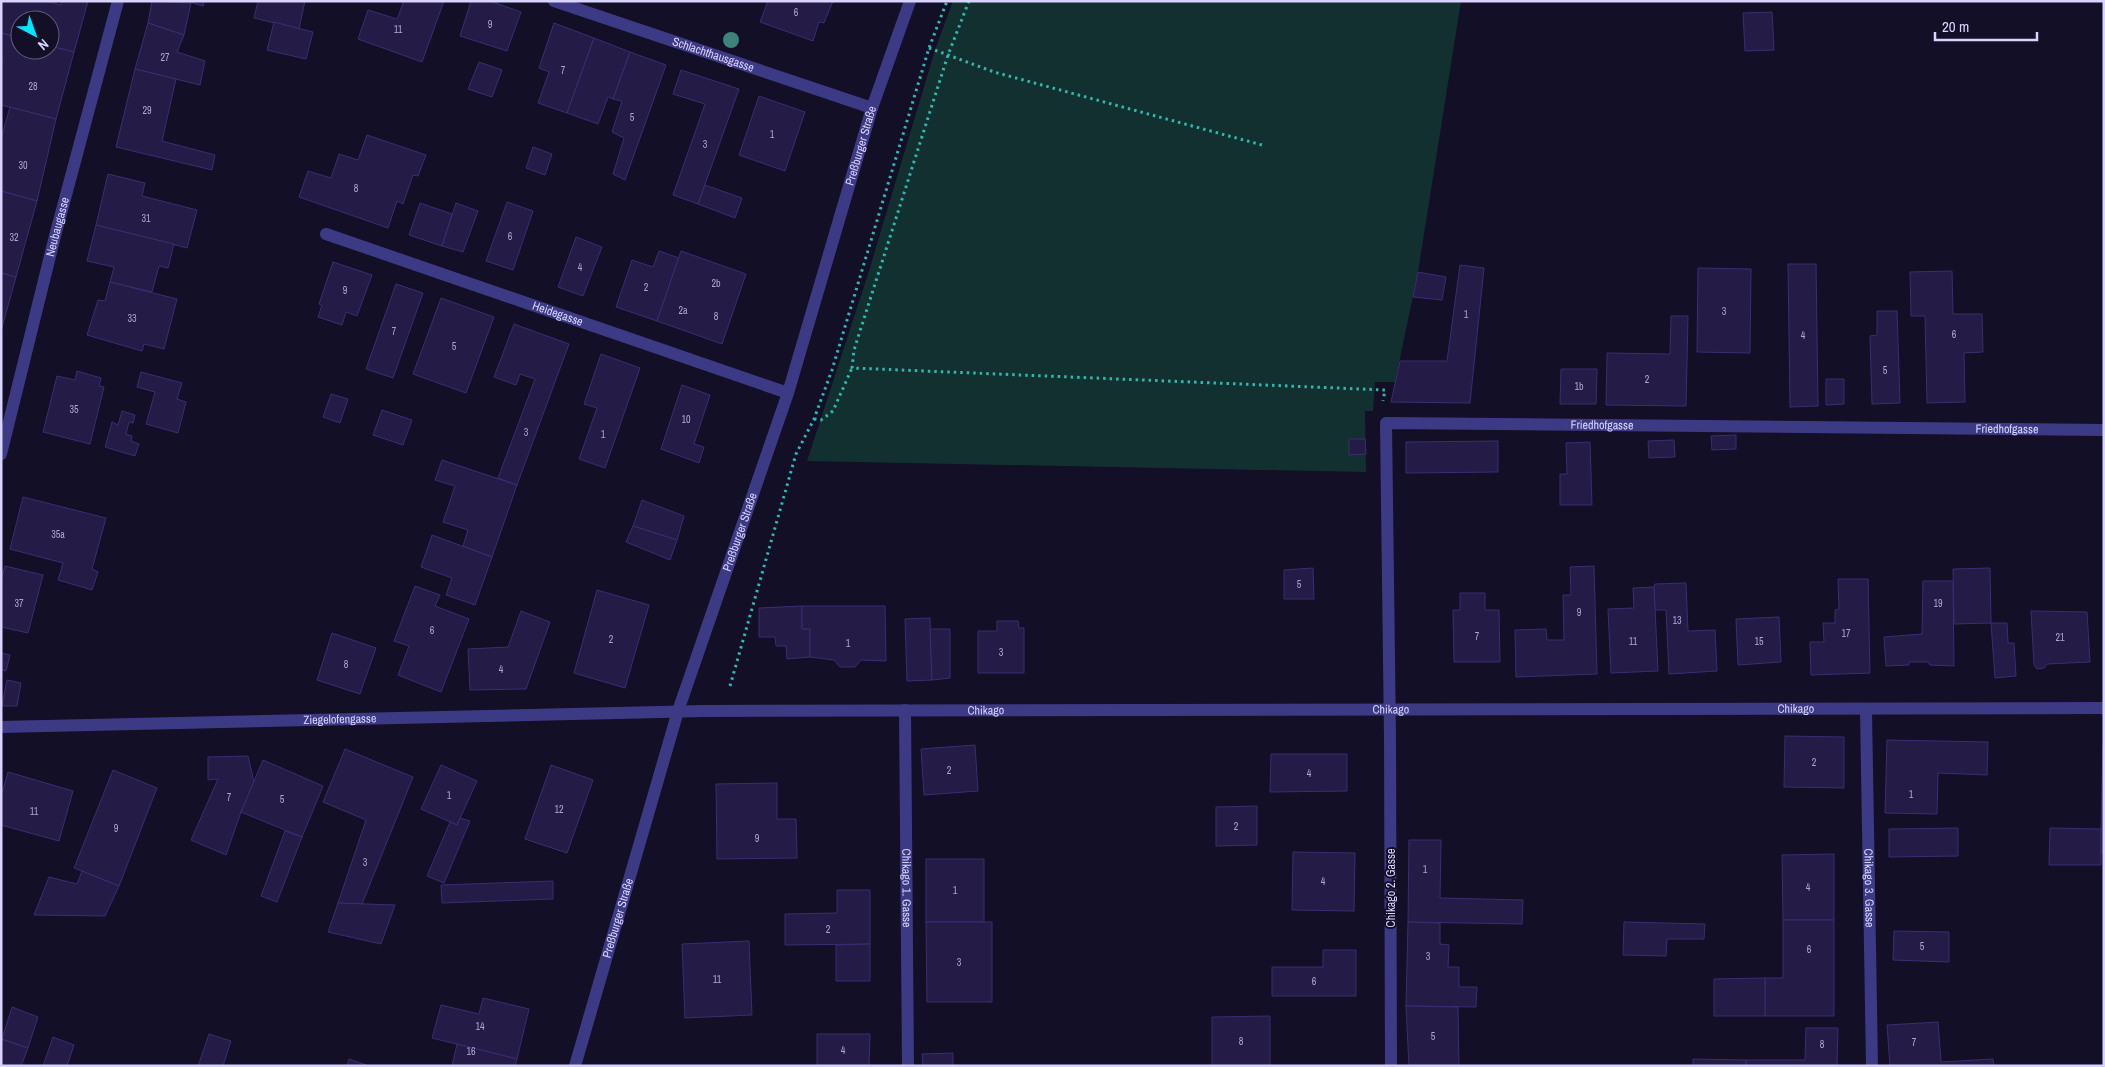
<svg xmlns="http://www.w3.org/2000/svg" width="2105" height="1067" font-family="'Archivo Narrow',sans-serif">
<style>
.green{fill:#12302f}
.building{fill:#241b47;stroke:#3b2d73}
.lines{fill:none;stroke-linecap:round;stroke-linejoin:round}
.path{stroke:#2fb8b0;stroke-width:3;stroke-dasharray:2.5 4;stroke-linecap:butt}
.minor{stroke:#3d3a85;stroke-width:12}
.tree{fill:#3d827b}
.labels{text-anchor:middle;stroke-width:4;stroke-linejoin:round;paint-order:stroke}
.number-label{font-size:10px;fill:#aca6d1}
.street-label{font-size:12px;fill:#d9d4ff;stroke:#130f26}
</style>
<rect width="100%" height="100%" fill="#130f26"/>
<polygon class="green" points="953,1 1461,1 1418,272 1395,382 1375,382 1373,411 1365,411 1366,472 807,461 868,274 935,50"/>
<g class="building">
<polygon points="1,1 46,1 61,5 62,1 88,1 74,52 50,46 50,20 20,20 20,38 1,33"/>
<polygon points="152,1 191,3 184,35 148,23"/>
<polygon points="186,1 204,1 203,6"/>
<polygon points="258,1 305,1 299,29 254,18"/>
<polygon points="404,1 444,1 422,62 358,39 368,10 397,19"/>
<polygon points="471,1 490,1 521,12 507,51 460,36"/>
<polygon points="768,1 833,1 824,23 819,22 813,41 760,22"/>
<polygon points="1772,12 1774,50 1745,51 1743,13"/>
<polygon points="274,22 313,32 306,59 267,50"/>
<polygon points="148,23 184,35 177,52 205,61 200,85 135,69"/>
<polygon points="554,23 594,38 567,113 538,103 549,72 539,68"/>
<polygon points="1,33 20,38 20,50 50,50 50,46 74,52 56,119 1,105 1,67 3,58 1,58"/>
<polygon points="594,38 630,52 613,99 608,97 598,124 567,113"/>
<polygon points="630,52 666,65 625,180 613,174 624,138 612,132 622,101 613,99"/>
<polygon points="479,62 502,70 492,97 468,89"/>
<polygon points="135,69 176,79 162,141 215,155 212,170 116,147"/>
<polygon points="681,70 739,89 698,204 673,195 705,104 673,94"/>
<polygon points="759,96 805,112 785,171 739,155"/>
<polygon points="10,107 56,119 37,201 1,191 1,139"/>
<polygon points="367,135 426,155 418,176 413,175 403,204 397,201 388,228 299,197 308,171 331,178 339,154 358,160"/>
<polygon points="533,147 552,154 545,175 526,168"/>
<polygon points="108,174 145,183 142,196 197,210 187,248 96,225"/>
<polygon points="705,185 742,198 735,218 698,204"/>
<polygon points="1,191 37,201 16,277 1,273"/>
<polygon points="507,202 533,211 513,270 486,261"/>
<polygon points="420,203 452,214 442,246 409,235"/>
<polygon points="456,203 478,211 463,252 442,246"/>
<polygon points="96,225 174,244 168,268 159,266 152,292 110,282 114,267 87,261"/>
<polygon points="576,237 602,247 583,296 558,287"/>
<polygon points="659,251 679,258 657,321 616,307 632,260 653,267"/>
<polygon points="681,251 746,274 722,344 657,321"/>
<polygon points="333,262 372,275 357,316 346,312 342,325 318,317 322,305 319,304"/>
<polygon points="1788,264 1816,264 1818,406 1790,407"/>
<polygon points="1460,265 1484,268 1470,403 1391,402 1400,361 1447,361"/>
<polygon points="1698,268 1751,269 1750,353 1697,352"/>
<polygon points="1952,271 1953,314 1982,314 1983,352 1964,353 1965,402 1927,403 1925,316 1911,316 1910,272"/>
<polygon points="1418,272 1446,277 1442,300 1413,297"/>
<polygon points="1,273 16,277 1,331"/>
<polygon points="110,282 177,299 164,349 144,344 142,351 87,335 98,300 105,301"/>
<polygon points="396,284 423,293 393,378 366,369"/>
<polygon points="441,298 494,317 466,393 413,374"/>
<polygon points="1877,311 1897,311 1900,403 1872,404 1870,336 1877,335"/>
<polygon points="1671,316 1688,316 1686,406 1606,405 1607,353 1670,354"/>
<polygon points="514,324 569,344 517,485 498,478 535,379 520,374 516,385 494,377"/>
<polygon points="601,354 640,368 605,468 579,459 597,408 584,404"/>
<polygon points="1561,369 1597,369 1596,404 1560,404"/>
<polygon points="77,371 101,378 99,386 104,387 90,444 43,432 57,376 75,380"/>
<polygon points="141,372 182,383 177,399 186,402 178,433 146,424 155,392 137,387"/>
<polygon points="1826,379 1844,379 1844,404 1826,405"/>
<polygon points="682,385 710,395 694,444 704,447 699,463 661,449"/>
<polygon points="331,394 348,399 340,423 323,417"/>
<polygon points="382,410 412,420 403,445 373,435"/>
<polygon points="122,411 135,415 133,423 129,422 126,434 132,436 131,441 139,444 135,456 105,447 112,422 118,425"/>
<polygon points="1736,435 1736,449 1712,450 1711,436"/>
<polygon points="1349,439 1365,439 1366,454 1349,455"/>
<polygon points="1674,440 1675,457 1649,458 1648,441"/>
<polygon points="1498,441 1498,472 1406,473 1406,442"/>
<polygon points="1590,442 1592,505 1560,505 1560,474 1567,474 1566,443"/>
<polygon points="442,460 517,485 492,557 463,546 468,530 443,522 455,486 435,480"/>
<polygon points="23,497 106,518 92,569 98,572 92,590 58,580 63,563 10,549"/>
<polygon points="642,500 684,516 677,540 633,526"/>
<polygon points="633,526 677,540 670,560 626,542"/>
<polygon points="432,535 492,557 475,605 446,595 452,578 421,567"/>
<polygon points="5,566 43,575 28,633 1,627 1,580"/>
<polygon points="1594,566 1597,674 1516,677 1515,630 1546,629 1547,640 1564,640 1563,595 1571,595 1570,567"/>
<polygon points="1313,568 1314,599 1284,599 1284,570"/>
<polygon points="1990,568 1991,623 1954,624 1953,569"/>
<polygon points="1838,579 1868,579 1870,673 1811,675 1810,642 1824,642 1823,623 1835,623 1835,610 1839,609"/>
<polygon points="1923,581 1953,581 1954,666 1930,665 1928,662 1909,662 1909,665 1886,666 1884,637 1922,634"/>
<polygon points="1686,583 1688,631 1715,630 1717,671 1669,674 1666,610 1655,610 1654,587 1655,584"/>
<polygon points="415,586 440,595 435,606 469,619 441,692 398,675 409,646 394,641"/>
<polygon points="1654,587 1658,671 1611,673 1608,609 1634,608 1633,588"/>
<polygon points="597,590 649,605 625,688 574,673"/>
<polygon points="1460,593 1485,593 1485,610 1499,610 1500,662 1454,662 1453,610 1460,610"/>
<polygon points="802,606 802,629 810,629 810,657 787,659 786,646 776,646 775,637 759,637 759,608"/>
<polygon points="802,606 885,606 886,661 861,660 855,667 840,667 834,660 810,657 810,629 802,629"/>
<polygon points="521,611 550,622 526,689 470,690 468,649 508,647"/>
<polygon points="2031,611 2087,612 2090,662 2047,664 2044,668 2037,669 2034,665"/>
<polygon points="1779,617 1781,662 1738,665 1736,619"/>
<polygon points="930,618 932,680 907,681 905,619"/>
<polygon points="997,621 1018,621 1019,628 1024,628 1024,673 978,673 978,631 997,631"/>
<polygon points="1991,623 2007,623 2008,643 2014,643 2016,676 1995,678"/>
<polygon points="930,629 950,629 950,678 932,680"/>
<polygon points="332,633 376,648 360,694 317,680"/>
<polygon points="1,653 10,655 6,671 1,670"/>
<polygon points="7,680 21,683 17,706 2,706"/>
<polygon points="1785,736 1844,737 1844,788 1784,787"/>
<polygon points="1887,740 1988,742 1987,775 1938,773 1937,814 1885,813"/>
<polygon points="975,745 978,791 924,795 921,749"/>
<polygon points="2103,745 2104,745 2104,829 2101,829"/>
<polygon points="345,749 413,777 362,904 338,903 366,820 323,802"/>
<polygon points="1271,754 1347,754 1347,791 1270,792"/>
<polygon points="248,756 254,782 241,812 226,855 191,840 218,779 208,780 208,757"/>
<polygon points="263,760 323,786 302,837 241,812"/>
<polygon points="441,765 477,781 457,825 421,809"/>
<polygon points="551,765 593,780 567,853 525,839"/>
<polygon points="113,770 157,788 119,886 74,868"/>
<polygon points="8,772 73,791 59,841 1,825 1,797"/>
<polygon points="777,783 777,819 796,819 797,858 717,859 716,784"/>
<polygon points="1257,806 1257,845 1216,846 1216,807"/>
<polygon points="460,818 470,821 444,883 427,876 450,822 457,825"/>
<polygon points="1958,828 1958,856 1889,857 1889,829"/>
<polygon points="2050,828 2101,829 2101,865 2049,865"/>
<rect x="2101" y="829" width="3" height="24"/>
<polygon points="285,831 302,837 277,902 261,896"/>
<polygon points="1409,840 1441,840 1440,898 1523,900 1522,924 1408,922"/>
<polygon points="1293,852 1355,853 1354,911 1292,910"/>
<polygon points="1834,854 1834,920 1783,920 1782,855"/>
<rect x="926" y="859" width="58" height="63"/>
<polygon points="82,871 119,886 105,916 34,915 49,877 77,884"/>
<polygon points="553,881 553,899 442,903 441,885"/>
<polygon points="837,890 870,890 870,944 785,945 785,914 837,913"/>
<polygon points="338,903 395,905 381,944 328,932"/>
<polygon points="1783,920 1834,920 1834,1016 1765,1016 1765,978 1783,978"/>
<polygon points="926,922 992,922 992,1002 927,1002"/>
<polygon points="1408,922 1440,923 1440,944 1449,945 1448,967 1459,967 1459,987 1477,987 1476,1007 1406,1006"/>
<polygon points="1624,922 1705,924 1704,939 1667,939 1666,956 1623,955"/>
<polygon points="1894,931 1949,932 1949,962 1893,960"/>
<polygon points="749,941 752,1015 685,1018 682,944"/>
<polygon points="870,944 870,981 836,981 836,945"/>
<polygon points="1323,950 1356,950 1356,996 1272,996 1272,967 1323,967"/>
<polygon points="1765,978 1765,1016 1714,1016 1714,979"/>
<polygon points="483,998 529,1009 517,1059 432,1038 441,1005 479,1014"/>
<polygon points="1406,1006 1458,1007 1459,1066 1409,1066"/>
<polygon points="12,1007 38,1017 28,1048 2,1039"/>
<polygon points="1270,1016 1270,1066 1212,1066 1212,1017"/>
<polygon points="1938,1022 1941,1062 1993,1059 1994,1066 1890,1066 1887,1025"/>
<polygon points="1806,1028 1838,1028 1837,1066 1746,1066 1746,1060 1805,1060"/>
<polygon points="209,1034 231,1041 223,1066 198,1066"/>
<polygon points="817,1034 870,1034 869,1066 817,1066"/>
<polygon points="53,1037 74,1045 67,1066 43,1066"/>
<polygon points="1,1039 28,1048 21,1066 1,1066"/>
<polygon points="457,1044 517,1059 515,1066 452,1066"/>
<polygon points="953,1053 953,1066 923,1066 922,1054"/>
<polygon points="349,1059 369,1066 347,1066"/>
<polygon points="1693,1059 1746,1060 1746,1066 1693,1066"/>
</g>
<g class="lines">
<g class="path">
<polyline points="969,1 948,55 854,350 852,368 1385,390 1383,401"/>
<polyline points="929,48 994,72 1262,145"/>
<polyline points="814,419 821,420 833,411 852,368"/>
<polyline points="730,686 796,454 814,419 832,370 929,48 947,1"/>
</g>
<g class="minor">
<path id="s1" d="M 554,1 L 872,108"/>
<path id="s2" d="M 326,234 L 788,393"/>
<path id="s3" d="M 1,454 L 55,236 L 118,1"/>
<path id="s4" d="M 905,710 L 908,1066"/>
<path id="s5" d="M 1866,710 L 1872,1066"/>
<path id="s6" d="M 1,727 L 703,711 L 2104,708"/>
<path id="s7" d="M 575,1066 L 678,711 L 788,393 L 872,108 L 910,1"/>
<path id="s8" d="M 1391,1066 L 1390,737 L 1386,423 L 2104,430"/>
</g>
</g>
<circle class="tree" cx="731" cy="40" r="8"/>
<g class="labels">
<g class="number-label">
<text x="796" y="16">6</text>
<text x="490" y="28">9</text>
<text x="398" y="33">11</text>
<text x="165" y="61">27</text>
<text x="563" y="74">7</text>
<text x="33" y="90">28</text>
<text x="147" y="114">29</text>
<text x="632" y="121">5</text>
<text x="772" y="138">1</text>
<text x="705" y="148">3</text>
<text x="23" y="169">30</text>
<text x="356" y="192">8</text>
<text x="146" y="222">31</text>
<text x="510" y="240">6</text>
<text x="14" y="241">32</text>
<text x="580" y="271">4</text>
<text x="716" y="287">2b</text>
<text x="646" y="291">2</text>
<text x="345" y="294">9</text>
<text x="683" y="314">2a</text>
<text x="1724" y="315">3</text>
<text x="1466" y="318">1</text>
<text x="716" y="320">8</text>
<text x="132" y="322">33</text>
<text x="394" y="335">7</text>
<text x="1954" y="338">6</text>
<text x="1803" y="339">4</text>
<text x="454" y="350">5</text>
<text x="1885" y="374">5</text>
<text x="1647" y="383">2</text>
<text x="1579" y="390">1b</text>
<text x="74" y="413">35</text>
<text x="686" y="423">10</text>
<text x="526" y="436">3</text>
<text x="603" y="438">1</text>
<text x="58" y="538">35a</text>
<text x="1299" y="588">5</text>
<text x="19" y="607">37</text>
<text x="1938" y="607">19</text>
<text x="1579" y="616">9</text>
<text x="1677" y="624">13</text>
<text x="432" y="634">6</text>
<text x="1846" y="637">17</text>
<text x="1477" y="640">7</text>
<text x="2060" y="641">21</text>
<text x="611" y="643">2</text>
<text x="1633" y="645">11</text>
<text x="1759" y="645">15</text>
<text x="848" y="647">1</text>
<text x="1001" y="656">3</text>
<text x="346" y="668">8</text>
<text x="501" y="673">4</text>
<text x="1814" y="766">2</text>
<text x="949" y="774">2</text>
<text x="1309" y="777">4</text>
<text x="1911" y="798">1</text>
<text x="449" y="799">1</text>
<text x="229" y="801">7</text>
<text x="282" y="803">5</text>
<text x="559" y="813">12</text>
<text x="34" y="815">11</text>
<text x="1236" y="830">2</text>
<text x="116" y="832">9</text>
<text x="757" y="842">9</text>
<text x="365" y="866">3</text>
<text x="1425" y="873">1</text>
<text x="1323" y="885">4</text>
<text x="1808" y="891">4</text>
<text x="955" y="894">1</text>
<text x="828" y="933">2</text>
<text x="1922" y="950">5</text>
<text x="1809" y="953">6</text>
<text x="1428" y="960">3</text>
<text x="959" y="966">3</text>
<text x="717" y="983">11</text>
<text x="1314" y="985">6</text>
<text x="480" y="1030">14</text>
<text x="1433" y="1040">5</text>
<text x="1241" y="1045">8</text>
<text x="1914" y="1046">7</text>
<text x="1822" y="1048">8</text>
<text x="843" y="1054">4</text>
<text x="471" y="1055">16</text>
</g>
<g class="street-label">
<text dy="4" stroke="none"><textPath href="#s1" startOffset="168">Schlachthausgasse</textPath></text>
<text dy="4" stroke="none"><textPath href="#s7" startOffset="964">Preßburger Straße</textPath></text>
<text dy="4" stroke="none"><textPath href="#s3" startOffset="234">Neubaugasse</textPath></text>
<text dy="4" stroke="none"><textPath href="#s2" startOffset="245">Heidegasse</textPath></text>
<text dy="4" stroke="none"><textPath href="#s8" startOffset="859">Friedhofgasse</textPath></text>
<text dy="4" stroke="none"><textPath href="#s8" startOffset="1264">Friedhofgasse</textPath></text>
<text dy="4" stroke="none"><textPath href="#s7" startOffset="559">Preßburger Straße</textPath></text>
<text dy="4" stroke="none"><textPath href="#s6" startOffset="985">Chikago</textPath></text>
<text dy="4" stroke="none"><textPath href="#s6" startOffset="1390">Chikago</textPath></text>
<text dy="4" stroke="none"><textPath href="#s6" startOffset="1795">Chikago</textPath></text>
<text dy="4" stroke="none"><textPath href="#s6" startOffset="339">Ziegelofengasse</textPath></text>
<text dy="4" stroke="none"><textPath href="#s4" startOffset="178">Chikago 1. Gasse</textPath></text>
<text transform="translate(1391 888) rotate(-90)" y="4">Chikago 2. Gasse</text>
<text dy="4" stroke="none"><textPath href="#s5" startOffset="178">Chikago 3. Gasse</textPath></text>
<text dy="4" stroke="none"><textPath href="#s7" startOffset="154">Preßburger Straße</textPath></text>
</g>
</g>
<rect width="2105" height="1067" fill="none" stroke="#d9d4ff" stroke-width="5"/>
<g transform="translate(35 35) rotate(139)"><circle r="24" fill="#130f26" stroke="#625e7d"/>
<path d="M0-4L9 19L0 12L-9 19Z" fill="#00e5ff"/>
<text y="-8" font-size="14" font-weight="bold" text-anchor="middle" fill="#d9d4ff">N</text>
</g>
<path d="M1935 32v8h102v-8" fill="none" stroke="#d9d4ff" stroke-width="2.5"/>
<text x="1942" y="32" font-size="15" fill="#d9d4ff" stroke="#130f26" stroke-width="4" paint-order="stroke">20 m</text>
</svg>
